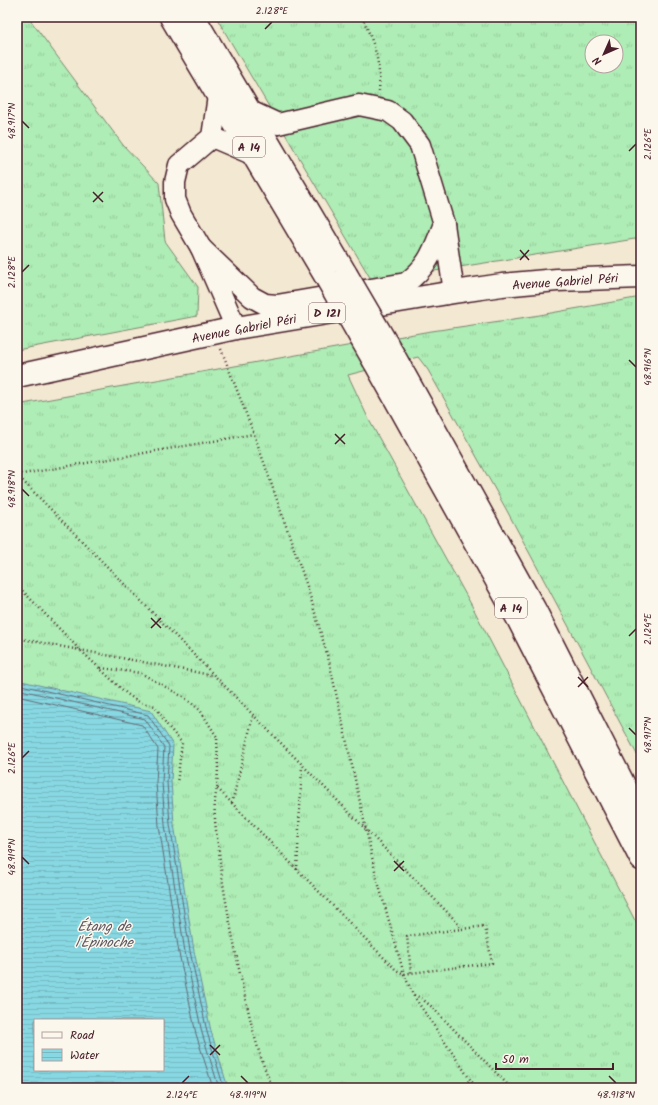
<svg xmlns="http://www.w3.org/2000/svg" width="658" height="1105" font-family="Kalam,sans-serif">
<style>
.grass{fill:url(#grass-tufts);stroke:#7c8670;fill-rule:evenodd}
.water{fill:url(#water-rules);stroke:#6f8e99;fill-rule:evenodd}
.lines{fill:none;stroke-linecap:round;stroke-linejoin:round}
.shore{stroke:#626974;stroke-width:1}
.minor-casing{stroke:#4a1f2b;stroke-width:23}
.major-casing{stroke:#4a1f2b;stroke-width:25}
.highway-casing{stroke:#4a1f2b;stroke-width:25}
.path{stroke:#4a1f2b;stroke-width:2.5;stroke-dasharray:1 3;stroke-linecap:butt}
.minor{stroke:#fbf7ec;stroke-width:20}
.major{stroke:#fbf7ec;stroke-width:22}
.highway{stroke:#fbf7ec;stroke-width:22}
.highway-bridge-casing{stroke:#4a1f2b;stroke-width:25;stroke-linecap:butt}
.highway-bridge{stroke:#fbf7ec;stroke-width:22}
.ticks{fill:none;stroke:#4a1f2b;stroke-width:1.5}
.labels{text-anchor:middle;stroke-width:3;stroke-linejoin:round;paint-order:stroke}
.shield{fill:#fbf7ec;stroke:#7f6065;stroke-width:1}
.shield-label{font-size:12px;font-weight:bold;fill:#4a1f2b}
.street-label{font-size:13px;fill:#4a1f2b;stroke:#fbf7ec}
.water-label{font-size:14px;font-style:italic;fill:#5c5662;stroke:#fbf7ec}
.neatline{fill:none;stroke:#4a1f2b;stroke-width:1.5}
.ticks-label{font-size:10px;text-anchor:middle;fill:#4a1f2b}
</style>
<defs>
<pattern id="grass-tufts" width="24" height="20" patternUnits="userSpaceOnUse"><rect width="24" height="20" fill="#aeedb5"/><path d="M3 7l-1-3M5 7V3M7 7l1-3M15 17l-1-3M17 17v-4M19 17l1-3" fill="none" stroke="#97cb9c"/></pattern>
<pattern id="water-rules" width="6" height="5" patternUnits="userSpaceOnUse"><rect width="6" height="5" fill="#87d8e2"/><path d="M0 2.5h6" fill="none" stroke="#76b9c2"/></pattern>
</defs>
<rect width="100%" height="100%" fill="#f3e8d2"/>
<filter id="ink" filterUnits="userSpaceOnUse"><feTurbulence type="fractalNoise" baseFrequency=".025" numOctaves="2"/><feDisplacementMap in="SourceGraphic" scale="8" xChannelSelector="R" yChannelSelector="G"/><feConvolveMatrix kernelMatrix="1 2 1 2 8 2 1 2 1" color-interpolation-filters="sRGB"/></filter>
<g filter="url(#ink)">
<g class="grass">
<polygon points="17,17 28,17 123,145 159,183 165,241 198,287 197,316 17,350"/>
<path d="M 216,17 L 641,17 L 641,238 L 372,281 ZM 592,42 L 616,42 L 616,66 L 592,66 Z"/>
<path d="M 641,297 L 641,762 L 506,509 L 428,370 L 418,357 L 348,375 L 369,420 L 472,606 L 641,932 L 641,1088 L 17,1088 L 17,405 L 425,332 L 534,316 ZM 35,1020 L 163,1020 L 163,1070 L 35,1070 Z"/>
</g>
<path class="water" d="M 17,680 L 151,711 L 173,745 L 171,781 L 174,824 L 194,951 L 211,1031 L 228,1088 L 17,1088 ZM 35,1020 L 163,1020 L 163,1070 L 35,1070 Z"/>
<g class="lines">
<g class="shore">
<polyline points="17,684 148,715 169,746 167,782 170,824 190,951 207,1032 224,1088"/>
<polyline points="17,689 145,719 164,747 162,782 165,825 185,952 202,1033 219,1088"/>
<polyline points="17,696 142,725 158,749 156,782 159,826 179,953 196,1034 213,1088"/>
</g>
<g class="minor-casing">
<g id="minor">
<polyline points="218,96 212,137 179,165 175,182 175,199 181,214 201,248 236,328"/>
<polyline points="248,110 278,124 359,105 388,111 402,121 420,145 444,224 454,292"/>
<polyline points="212,137 254,155"/>
<path d="M 201,248 L 252,297 L 265,304 L 277,305 L 406,283 C 430,265 433,250 444,224"/>
</g>
</g>
<g class="major-casing">
<polyline id="major" points="17,376 236,328 454,292 502,285 557,280 641,277"/>
</g>
<g class="highway-casing">
<g id="highway">
<polyline points="171,17 326,277"/>
<polyline points="194,17 346,274"/>
<polyline points="394,356 535,610 641,818"/>
<polyline points="374,361 519,621 641,859"/>
</g>
</g>
<g class="path">
<path d="M 362,17 C 374,43 381,62 379,91"/>
<polyline points="221,349 254,434 308,589 329,661 376,875 404,974 413,995 476,1088"/>
<polyline points="17,475 457,922 460,929"/>
<polyline points="17,475 254,434"/>
<polyline points="17,585 79,649 127,694 139,702 155,706 167,725 182,743 177,783"/>
<polyline points="17,638 211,675"/>
<polyline points="101,668 141,673 185,698 200,710 217,737 218,768 217,788"/>
<polyline points="232,803 253,716"/>
<polyline points="297,870 302,766"/>
<polyline points="414,995 421,998 432,1007 511,1088"/>
<path d="M 273,1088 C 256,1052 249,1013 240,974 C 232,933 223,893 219,851 C 216,831 212,808 217,788 L 396,970 L 404,974 L 411,973 L 492,963 L 485,926 L 407,936 L 411,973"/>
<polyline points="463,1088 470,1079"/>
</g>
<use href="#minor" class="minor"/>
<use href="#major" class="major"/>
<use href="#highway" class="highway"/>
<g class="highway-bridge-casing">
<g id="highway-bridge">
<polyline points="346,274 394,356"/>
<polyline points="326,277 374,361"/>
</g>
</g>
<use href="#highway-bridge" class="highway-bridge"/>
</g>
</g>
<path class="ticks" d="M 265,29 L 272,22M 22,121 L 29,128M 629,151 L 636,144M 93,192 L 103,202M 93,202 L 103,192M 520,250 L 529,260M 520,260 L 529,250M 22,272 L 29,265M 629,360 L 636,367M 335,434 L 345,444M 335,444 L 345,434M 22,489 L 29,496M 151,618 L 161,628M 151,628 L 161,618M 629,636 L 636,629M 578,677 L 588,687M 578,687 L 588,677M 629,728 L 636,735M 22,758 L 29,751M 22,857 L 29,864M 394,861 L 404,871M 394,871 L 404,861M 210,1045 L 220,1055M 210,1055 L 220,1045M 241,1076 L 248,1083M 609,1076 L 616,1083M 182,1083 L 189,1076"/>
<g class="labels">
<g class="shield">
<rect x="233" y="137" width="32" height="20" rx="3"/>
<rect x="309" y="303" width="36" height="20" rx="3"/>
<rect x="495" y="598" width="32" height="20" rx="3"/>
</g>
<g class="shield-label">
<text x="249" y="151">A 14</text>
<text x="327" y="317">D 121</text>
<text x="511" y="612">A 14</text>
</g>
<g class="street-label">
<text transform="translate(565 281) rotate(-4)" y="5">Avenue Gabriel Péri</text>
<text transform="translate(244 328) rotate(-11)" y="5">Avenue Gabriel Péri</text>
</g>
<g class="water-label">
<text x="104" y="931">Étang de<tspan x="104" dy="16">l'Épinoche</tspan></text>
</g>
</g>
<rect width="658" height="1105" fill="none" stroke="#fbf7ec" stroke-width="44"/>
<rect x="34" y="1019" width="130" height="52" fill="#fbf7ec" stroke="#b4a19f"/>
<rect x="42" y="1032" width="20" height="6" fill="#fbf7ec" stroke="#b4a19f"/>
<text x="70" y="1039" font-size="12" fill="#4a1f2b">Road</text>
<rect x="42" y="1049" width="20" height="12" fill="url(#water-rules)" stroke="#b4a19f"/>
<text x="70" y="1059" font-size="12" fill="#4a1f2b">Water</text>
<g transform="translate(604 54) rotate(225)"><circle r="19" fill="#fbf7ec" stroke="#b4a19f"/>
<path d="M0-3L7 15L0 10L-7 15Z" fill="#4a1f2b"/>
<text y="-6" font-size="11" font-weight="bold" text-anchor="middle" fill="#4a1f2b">N</text>
</g>
<path d="M496 1063v6h117v-6" fill="none" stroke="#4a1f2b" stroke-width="2"/>
<text x="502" y="1063" font-size="12" fill="#4a1f2b" stroke="#fbf7ec" stroke-width="3" paint-order="stroke">50 m</text>
<rect x="22" y="22" width="614" height="1061" class="neatline"/>
<g class="ticks-label">
<text x="272" y="14">2.128°E</text>
<text transform="translate(11 121) rotate(-90)" y="4">48.917°N</text>
<text transform="translate(647 144) rotate(-90)" y="4">2.126°E</text>
<text transform="translate(11 272) rotate(-90)" y="4">2.128°E</text>
<text transform="translate(647 367) rotate(-90)" y="4">48.916°N</text>
<text transform="translate(11 489) rotate(-90)" y="4">48.918°N</text>
<text transform="translate(647 629) rotate(-90)" y="4">2.124°E</text>
<text transform="translate(647 735) rotate(-90)" y="4">48.917°N</text>
<text transform="translate(11 758) rotate(-90)" y="4">2.126°E</text>
<text transform="translate(11 857) rotate(-90)" y="4">48.919°N</text>
<text x="182" y="1098">2.124°E</text>
<text x="248" y="1098">48.919°N</text>
<text x="616" y="1098">48.918°N</text>
</g>
</svg>
